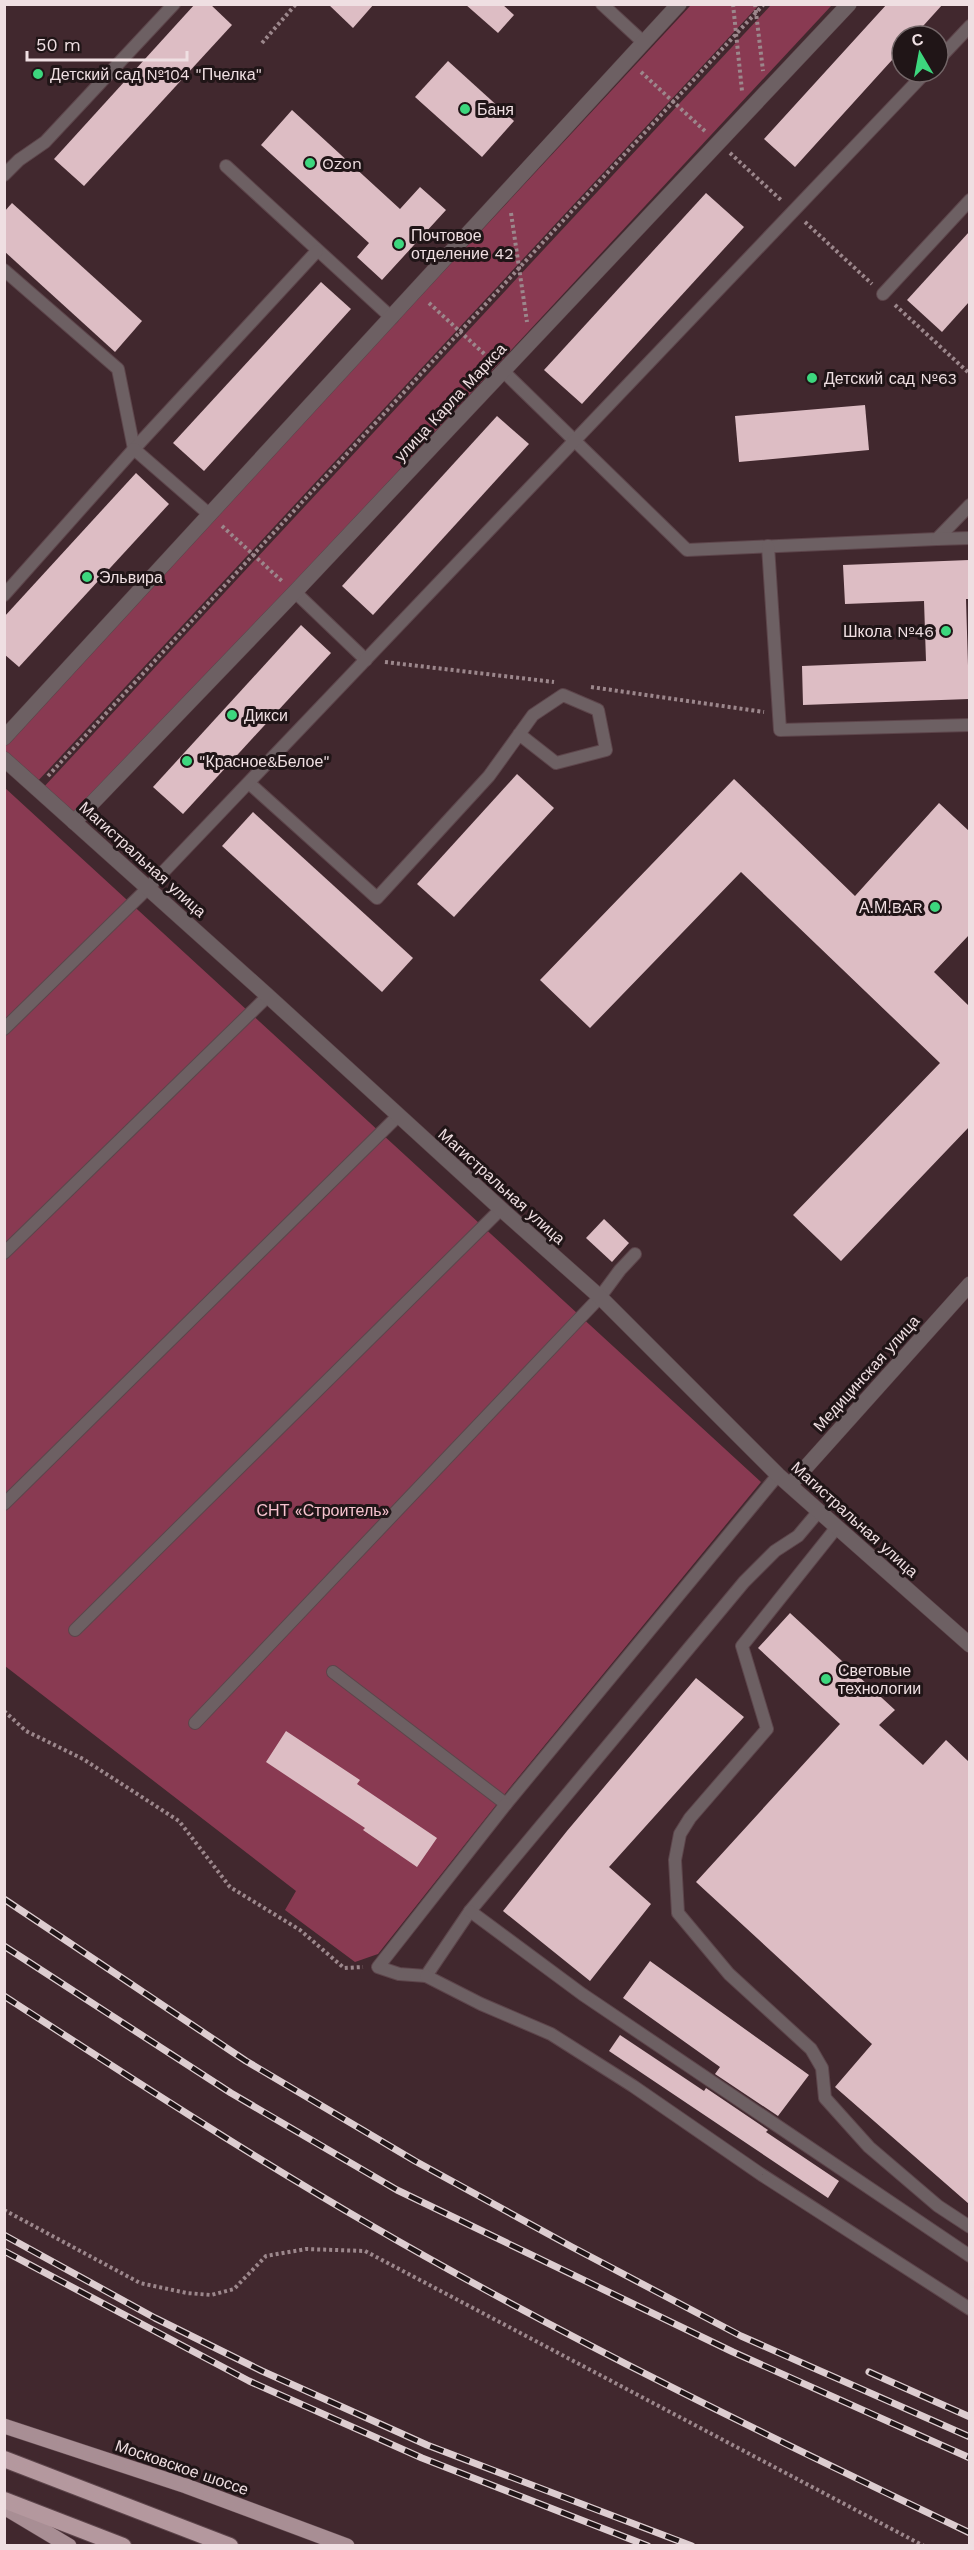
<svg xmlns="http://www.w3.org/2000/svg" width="974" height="2550" font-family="'Work Sans',sans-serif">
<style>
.green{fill:#893a52}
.building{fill:#ddbdc4}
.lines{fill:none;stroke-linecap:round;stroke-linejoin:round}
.service-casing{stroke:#5d454b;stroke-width:14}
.minor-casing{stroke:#5d454b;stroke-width:16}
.tertiary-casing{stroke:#5d454b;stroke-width:16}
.primary-casing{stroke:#5d454b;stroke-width:16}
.trunk-casing{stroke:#5d454b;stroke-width:18}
.path{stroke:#9c878c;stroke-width:4;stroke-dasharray:3 3;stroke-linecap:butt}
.service{stroke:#6d6063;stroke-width:12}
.minor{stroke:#6d6063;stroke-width:15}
.tertiary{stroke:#6d6063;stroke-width:15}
.primary{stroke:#a88e94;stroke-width:15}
.trunk{stroke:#b4989e;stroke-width:16}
.rail-casing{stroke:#ddcdd0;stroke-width:7}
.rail{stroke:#201517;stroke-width:4.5;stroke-dasharray:14;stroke-linecap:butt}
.poi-dot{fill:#3dd77e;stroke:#201517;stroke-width:2}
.labels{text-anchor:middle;stroke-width:6;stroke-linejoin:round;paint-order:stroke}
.poi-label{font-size:16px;fill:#efdfe2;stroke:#201517;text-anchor:start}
.street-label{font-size:16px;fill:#efdfe2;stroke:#201517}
.park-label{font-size:16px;fill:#f7c3cf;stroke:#201517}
</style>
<rect width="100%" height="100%" fill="#41282e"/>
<g class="green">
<polygon points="691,5 759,5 36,783 5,754 4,744"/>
<polygon points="771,5 832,5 75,819 42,789"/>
<polygon points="4,787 761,1482 512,1785 378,1954 355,1962 285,1910 296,1891 5,1666"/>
</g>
<g class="building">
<polygon points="195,4 210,4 232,25 84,186 54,159"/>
<polygon points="328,4 374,4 353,28"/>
<polygon points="465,4 502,4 514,15 498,33"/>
<polygon points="887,4 943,4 914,36 902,36 902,49 795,167 764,139"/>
<polygon points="448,61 514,121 482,157 415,97"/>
<polygon points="292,110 400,209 420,187 446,210 382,280 357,257 369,243 261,145"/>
<polygon points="706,193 744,227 582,404 544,370"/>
<polygon points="12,203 142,321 115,352 4,251 4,212"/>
<polygon points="969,232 969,302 942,332 907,300"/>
<polygon points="321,282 351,309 204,471 173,443"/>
<polygon points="865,405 869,450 739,462 735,416"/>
<polygon points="497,416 529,444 373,615 342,586"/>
<polygon points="136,473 169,504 19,667 4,654 4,617"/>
<polygon points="969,560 969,599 966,599 969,699 803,705 802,666 926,661 924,601 845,604 843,565"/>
<polygon points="301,625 331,653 183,814 153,787"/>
<polygon points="517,774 554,808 454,917 417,884"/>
<polygon points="734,779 855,896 939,803 969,831 969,935 934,972 969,1006 969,1127 841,1261 793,1215 940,1063 741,872 590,1028 540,980"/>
<polygon points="253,812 413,958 382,992 222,846"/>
<polygon points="604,1219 629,1243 612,1262 586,1238"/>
<polygon points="790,1613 895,1710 879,1725 923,1765 946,1740 969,1762 969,2204 835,2087 872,2044 696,1882 840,1724 758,1648"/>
<polygon points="696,1678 744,1717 609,1867 651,1904 590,1981 503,1911 567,1831"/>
<polygon points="286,1731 360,1780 357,1784 437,1838 417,1867 363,1830 365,1828 266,1762"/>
<polygon points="650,1961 809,2075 778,2116 715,2074 720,2067 623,1998"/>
<polygon points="620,2035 704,2091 706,2088 768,2130 766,2132 839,2181 828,2198 609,2051"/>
</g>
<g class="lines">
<g class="service-casing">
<g id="service">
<polyline points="602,4 643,42"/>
<polyline points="938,60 970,26"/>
<polyline points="226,166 392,318"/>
<polyline points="4,175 19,160 45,142 174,4"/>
<polyline points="4,270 118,369 134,449"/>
<polyline points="883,294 970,200"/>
<polyline points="503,371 687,550 937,539 970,505"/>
<polyline points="134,449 317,251"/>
<polyline points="937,539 970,538"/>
<polyline points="768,546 780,730 970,725"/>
<polyline points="295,592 366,660"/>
<polyline points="4,595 134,449 210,515"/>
<polyline points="249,783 377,898 489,776 533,715 563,695 598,710 606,750 556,763 519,734"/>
<polyline points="4,1029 148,888 926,72"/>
<polyline points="4,1253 268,996"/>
<polyline points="4,1504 398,1116"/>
<polyline points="837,1527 742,1646 767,1729 690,1818 680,1834 675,1860 678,1913 729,1974 811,2049 822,2068 825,2098 869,2147 938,2206 970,2227"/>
<polyline points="75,1630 501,1209"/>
<polyline points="333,1672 506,1804 778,1475"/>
<polyline points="195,1723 600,1297 620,1270 635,1254"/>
<polyline points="506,1804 378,1967 399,1974 426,1976 470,1911 744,1582 775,1551 798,1536 819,1511"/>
<polyline points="470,1911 582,1994 970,2256"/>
<polyline points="426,1976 481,2004 551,2034 633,2086 762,2175 970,2309"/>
</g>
</g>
<g class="minor-casing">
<g id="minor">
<polyline points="4,738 679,4"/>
<polyline points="74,822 295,592 849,4"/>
<polyline points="790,1485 970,1284"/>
</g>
</g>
<g class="tertiary-casing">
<polyline id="tertiary" points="4,759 268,996 501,1209 600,1297 778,1475 970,1645"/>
</g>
<g class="primary-casing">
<g id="primary">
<polyline points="4,2426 186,2486 347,2546"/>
<polyline points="4,2507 69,2546"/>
</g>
</g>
<g class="trunk-casing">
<g id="trunk">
<polyline points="4,2459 230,2546"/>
<polyline points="4,2500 123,2546"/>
</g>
</g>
<g class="path">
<polyline points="733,4 742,91"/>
<polyline points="755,4 763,71"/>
<polyline points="262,43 296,4"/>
<polyline points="641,72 706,132"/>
<polyline points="730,153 782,201"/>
<polyline points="511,213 527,322"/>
<polyline points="805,222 872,284"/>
<polyline points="429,303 492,361"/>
<polyline points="895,305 970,374"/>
<polyline points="222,526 283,582"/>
<polyline points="385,662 554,682"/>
<polyline points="591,687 764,712"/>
<polyline points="48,776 764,4"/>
<polyline points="4,1711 26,1731 83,1759 179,1821 230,1887 300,1930 344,1968 363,1967"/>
<polyline points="4,2210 140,2283 187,2293 211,2295 234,2289 266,2256 306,2249 365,2251 924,2546"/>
</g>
<use href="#service" class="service"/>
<use href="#minor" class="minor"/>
<use href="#tertiary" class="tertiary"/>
<use href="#primary" class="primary"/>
<use href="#trunk" class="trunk"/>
<g class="rail-casing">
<g id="rail">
<polyline points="4,1899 246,2061 415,2161 572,2247 741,2336 970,2437"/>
<polyline points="4,1946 231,2093 397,2190 733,2352 970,2458"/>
<path d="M 4,1996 C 126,2075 246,2153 372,2226 C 565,2338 768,2436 970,2533"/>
<polyline points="4,2235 155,2318 262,2371 427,2445 692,2546"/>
<polyline points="4,2251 249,2381 422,2458 648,2546"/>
<polyline points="869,2372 970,2417"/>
</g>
</g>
<use href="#rail" class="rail"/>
</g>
<g class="poi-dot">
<circle cx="38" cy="74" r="6"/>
<circle cx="465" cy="109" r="6"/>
<circle cx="310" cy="163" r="6"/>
<circle cx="399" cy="244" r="6"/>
<circle cx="812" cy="378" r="6"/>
<circle cx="87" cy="577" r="6"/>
<circle cx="946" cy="631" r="6"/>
<circle cx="232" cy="715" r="6"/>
<circle cx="187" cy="761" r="6"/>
<circle cx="935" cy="907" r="6"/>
<circle cx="826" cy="1679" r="6"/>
</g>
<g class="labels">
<g class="poi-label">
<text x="50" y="80">Детский сад №104 "Пчелка"</text>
<text x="477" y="115">Баня</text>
<text x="322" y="169">Ozon</text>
<text x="411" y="241">Почтовое<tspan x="411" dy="18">отделение 42</tspan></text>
<text x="824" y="384">Детский сад №63</text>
<text x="99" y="583">Эльвира</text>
<text x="934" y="637" text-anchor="end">Школа №46</text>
<text x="244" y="721">Дикси</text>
<text x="199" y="767">"Красное&amp;Белое"</text>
<text x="923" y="913" text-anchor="end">А.М.BAR</text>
<text x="838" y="1676">Световые<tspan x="838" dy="18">технологии</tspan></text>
</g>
<g class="street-label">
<text transform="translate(450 402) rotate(-47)" y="6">улица Карла Маркса</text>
<text transform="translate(143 859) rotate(42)" y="6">Магистральная улица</text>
<text transform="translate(502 1186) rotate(42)" y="6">Магистральная улица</text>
<text transform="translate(866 1373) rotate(-48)" y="6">Медицинская улица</text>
<text transform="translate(855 1519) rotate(42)" y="6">Магистральная улица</text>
<text transform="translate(182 2467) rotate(19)" y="6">Московское шоссе</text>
</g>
<g class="park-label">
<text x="323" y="1516">СНТ «Строитель»</text>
</g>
</g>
<rect width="974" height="2550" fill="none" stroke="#efdfe2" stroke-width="12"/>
<g transform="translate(920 54) rotate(350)"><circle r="28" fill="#201517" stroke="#736668" stroke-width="1.5"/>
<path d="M0-4.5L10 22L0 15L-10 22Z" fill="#3dd77e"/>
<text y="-9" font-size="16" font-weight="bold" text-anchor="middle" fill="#efdfe2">С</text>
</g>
<path d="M27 51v9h160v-9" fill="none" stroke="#efdfe2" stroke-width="3"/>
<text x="36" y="51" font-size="18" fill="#efdfe2" stroke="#201517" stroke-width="4.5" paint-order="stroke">50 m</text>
</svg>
